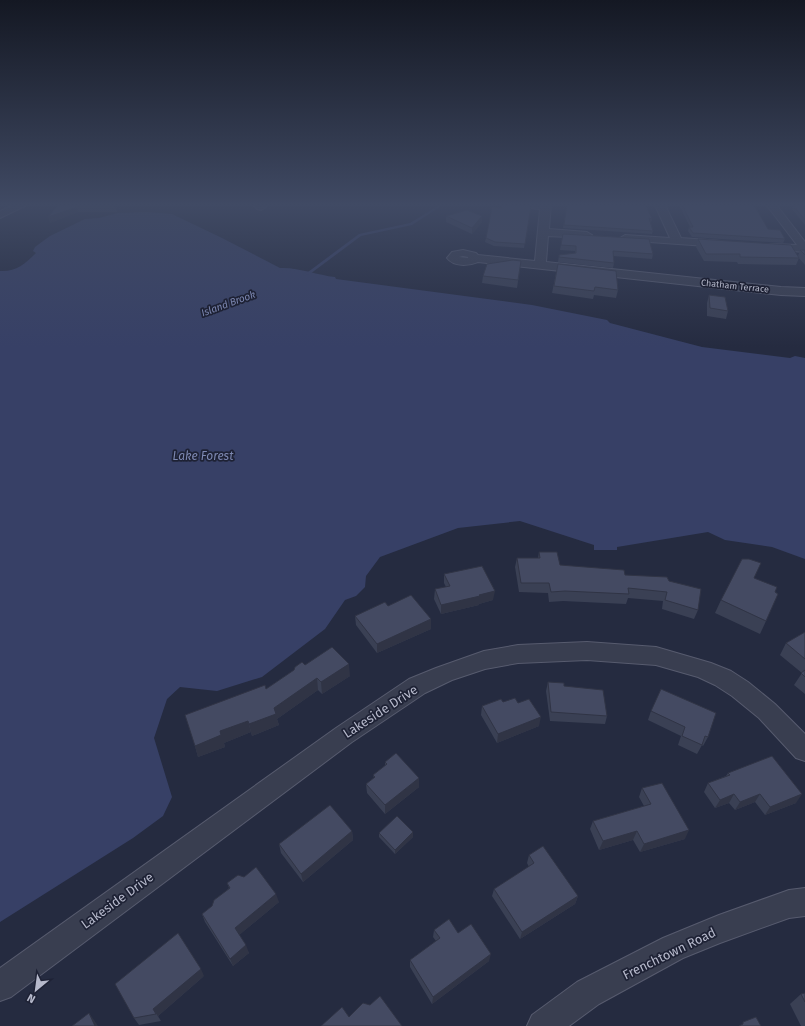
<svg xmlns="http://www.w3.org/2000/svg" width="805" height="1026" font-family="'Fira Sans',sans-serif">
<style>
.water{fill:#374066}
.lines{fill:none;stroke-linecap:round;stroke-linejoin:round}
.stream{fill:#374066;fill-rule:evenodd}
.street-casing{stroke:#575b6e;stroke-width:2}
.street{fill:#393e50;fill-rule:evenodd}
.wall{fill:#3a4054}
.shaded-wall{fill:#303445}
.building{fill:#444a62;stroke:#303445}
.labels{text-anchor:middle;stroke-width:3.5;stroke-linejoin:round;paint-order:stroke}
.far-street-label{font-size:9px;fill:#b6b9cb;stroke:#1e2235}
.far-water-label{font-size:10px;font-style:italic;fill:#7d88b2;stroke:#1e2235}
.water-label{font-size:12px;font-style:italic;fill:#7d88b2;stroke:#1e2235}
.near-street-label{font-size:13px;fill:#b6b9cb;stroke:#1e2235}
</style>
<rect width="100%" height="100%" fill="#252b40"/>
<path class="water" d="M 147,212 L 172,214 L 222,238 L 280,268 C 298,267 317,275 335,277 L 336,279 L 532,305 L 607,320 L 610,323 L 702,347 L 790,358 L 795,356 L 805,358 L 805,559 L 772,547 L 725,540 L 708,532 L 617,547 L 617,550 L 594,550 L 594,545 L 520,521 L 458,528 L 380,557 L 366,576 L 365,587 L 356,596 L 345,600 L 325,629 L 262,677 L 217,691 L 180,687 L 167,699 L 154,738 L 172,797 L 163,816 L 133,838 L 0,922 L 0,271 C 16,272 25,264 36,253 L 33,251 L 35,247 L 50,236 L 85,219 L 99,218 L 118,213 Z"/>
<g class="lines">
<polygon class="stream" points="443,203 446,203 412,225 361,236 310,274 303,276 301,275 308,272 359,234 410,223"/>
<g class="street-casing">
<g id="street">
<polygon points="18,203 31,203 0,218 0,211"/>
<polygon points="251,203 262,203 266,207 261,210 257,209"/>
<path d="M 502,203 L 551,203 L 549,229 L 587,232 L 592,235 L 587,238 L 548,236 L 546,262 L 781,287 L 805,288 L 805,296 L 781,295 L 478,262 C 468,266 454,267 447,258 L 452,252 L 463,250 L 476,253 L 478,255 L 535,261 L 540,209 L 507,206 ZM 463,256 L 468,257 L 468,258 L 459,257 Z"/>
<polygon points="654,203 664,203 681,238 721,241 726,244 721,247 621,240 620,238 625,235 670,238"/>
<polygon points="765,203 775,203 805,242 805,252 765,249 763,247 765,245 769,244 797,245"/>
<polygon points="587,642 656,647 711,663 731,671 748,682 775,704 805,734 805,761 796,758 759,718 732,696 715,685 698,677 656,665 587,660 518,663 485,669 452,680 425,693 352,742 11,997 0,1001 0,968 336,728 409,679 436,668 484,651 518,645"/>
<polygon points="805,888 805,916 789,918 720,943 683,958 599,1004 569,1026 527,1026 532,1015 577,982 663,938 719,915 789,890"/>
</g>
</g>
<use href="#street" class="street"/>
</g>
<g class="wall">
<polygon points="60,203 117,203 117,212 78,212 50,223"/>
<polygon points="344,203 353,203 351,205"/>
<polygon points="386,203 401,203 400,205"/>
<polygon points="500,203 507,203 531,206 524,248 494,246 485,242 486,238 501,208"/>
<polygon points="567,203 652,219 651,222 650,222 653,231 652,234 563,228"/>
<polygon points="678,203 753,203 768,229 785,239 783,243 692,237 688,231 689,227 690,227"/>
<polygon points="791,203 805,203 805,225 792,209 793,206"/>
<polygon points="446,216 482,222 472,234 446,222"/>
<polygon points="563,234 653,254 652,259 613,256 614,263 613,268 558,262 559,255 575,253 575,251 560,250"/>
<polygon points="698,239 798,256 800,250 805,250 805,265 798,257 799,258 796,265 738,264 737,262 704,261 696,247"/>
<polygon points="521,261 517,288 482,283 483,276"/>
<polygon points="558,264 618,290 616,298 594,295 593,299 552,293"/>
<polygon points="709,295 728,311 726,319 707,316 707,303"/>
<polygon points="539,552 560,565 625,575 669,581 698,610 694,619 662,609 663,601 628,598 626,604 563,601 549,602 548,593 519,592 515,567 517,558 538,558"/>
<polygon points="444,574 493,600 479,604 479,605 441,614 434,599 435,589 446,587 444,583"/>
<polygon points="754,578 775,592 766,621 760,634 715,613 721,600"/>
<polygon points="388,606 431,619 431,629 377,653 356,625 355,616"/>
<polygon points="805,632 805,694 794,685 802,673 780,655 786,643"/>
<polygon points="305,665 350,676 322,694 318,690 277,719 279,725 252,736 251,732 224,743 225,747 198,757 195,746 266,689 294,670"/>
<polygon points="548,682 564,686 607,716 605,724 550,721 546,691"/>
<polygon points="503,702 518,703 539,726 497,743 481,715 482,706"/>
<polygon points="651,711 708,737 703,746 702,745 697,754 678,745 681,736 648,720"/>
<polygon points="385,762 419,787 385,814 367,793 366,784 374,778 373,775 385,766"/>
<polygon points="728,773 796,803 765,815 755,802 735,810 729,803 715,808 704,792 708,783 726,776"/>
<polygon points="642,788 685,839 640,852 633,840 599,850 590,829 593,821 644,806 639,797"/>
<polygon points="352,831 353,840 303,882 281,853 279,844"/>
<polygon points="413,832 413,837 395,854 379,837 379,833"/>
<polygon points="529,855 578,896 575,904 520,939 492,896 494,889 529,867 527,863"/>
<polygon points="227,883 279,902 239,935 249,953 233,966 205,922 202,914 212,906 229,888"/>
<polygon points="434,930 458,933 489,961 432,1004 410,967 410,960 436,941 433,937"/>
<polygon points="204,976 158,1016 161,1021 139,1025 134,1018"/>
<polygon points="805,993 805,1026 801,1026 790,1004 801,994"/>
</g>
<g class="shaded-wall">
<polygon points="116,203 117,203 117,212 115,207"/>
<polygon points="77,207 78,212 50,223 48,217"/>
<polygon points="482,216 482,222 472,234 472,228"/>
<polygon points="495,591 493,600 479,604 479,605 441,614 441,605 479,595"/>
<polygon points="431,619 431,629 377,653 377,644"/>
<polygon points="349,664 350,676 322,694 321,682"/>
<polygon points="317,678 318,690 277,719 279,725 252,736 249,724 274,708"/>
<polygon points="541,717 539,726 497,743 498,734"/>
<polygon points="248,721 251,732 224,743 225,747 198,757 195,746 220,731"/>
<polygon points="419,778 419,787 385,814 385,805"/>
<polygon points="734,794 729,803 715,808 720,800"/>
<polygon points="760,794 755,802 735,810 740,802"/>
<polygon points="802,794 796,803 765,815 770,807"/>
<polygon points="689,830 685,839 640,852 644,844"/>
<polygon points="352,831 353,840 303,882 301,874"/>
<polygon points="637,831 633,840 599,850 603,841"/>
<polygon points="413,832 413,837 395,854 395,850"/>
<polygon points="276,894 279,902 238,936 235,928"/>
<polygon points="578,896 575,904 520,939 522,932"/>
<polygon points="246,945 249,953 233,966 230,959"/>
<polygon points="491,954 489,961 432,1004 433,997"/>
<polygon points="201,969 204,976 158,1016 161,1021 153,1009"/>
<polygon points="89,1013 94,1020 98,1026 95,1026"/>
</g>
<g class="building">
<polygon points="60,203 116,203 115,207 77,207 48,217"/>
<polygon points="501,203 531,206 525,244 495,242 486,238 492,207 502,208"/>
<polygon points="567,203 645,203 652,219 649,218 653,231 564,225"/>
<polygon points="681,203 753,203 768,229 780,230 785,239 693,233 689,227 693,227"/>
<polygon points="795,203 805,203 805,220 793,205 797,205"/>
<polygon points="467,210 482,216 472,228 446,216"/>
<polygon points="563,234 649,239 653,254 613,251 614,263 559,257 559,255 576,253 576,246 561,245"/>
<polygon points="698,239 791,245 799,258 740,257 740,254 706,254"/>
<polygon points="800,250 805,250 805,255"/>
<polygon points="513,260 521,261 518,280 483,276 487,264"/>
<polygon points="558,264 616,271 618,290 595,287 594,291 554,286"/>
<polygon points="709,295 725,297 728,311 710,308"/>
<polygon points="539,552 557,552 560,565 624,570 625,575 667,577 669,581 701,589 698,610 665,600 667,592 628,588 629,594 565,591 551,592 549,583 521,583 517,558 540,558"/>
<polygon points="742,559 749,559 761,563 754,578 777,587 775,592 778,594 766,621 721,600"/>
<polygon points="482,566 495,591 479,595 480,596 441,605 435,589 450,586 444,574"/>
<polygon points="411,595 431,619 377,644 355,616 385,602 388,606"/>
<polygon points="805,632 805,659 786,643"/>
<polygon points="332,647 349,664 321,682 317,678 274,708 276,714 249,724 248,721 220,731 221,735 195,746 185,715 265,685 266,689 294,670 295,667 302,662 305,665"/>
<polygon points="805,670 805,677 801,673"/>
<polygon points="548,682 564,683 564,686 603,690 607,716 551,712"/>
<polygon points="661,689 716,713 708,737 705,736 702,745 682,736 685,727 651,711"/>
<polygon points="515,698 518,703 529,699 541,717 498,734 482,706 501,699 503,702"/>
<polygon points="396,753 419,778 385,805 366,784 375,777 373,775 387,764 385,762"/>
<polygon points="772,756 802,794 770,807 760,794 740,802 734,794 720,800 708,783 730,775 728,773"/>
<polygon points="662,783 689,830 644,844 637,831 603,841 593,821 651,804 642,788"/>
<polygon points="330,805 352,831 301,874 279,844"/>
<polygon points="397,816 413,832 395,850 379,833"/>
<polygon points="543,846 578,896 522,932 494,889 534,863 529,855"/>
<polygon points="256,867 276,894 235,928 246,945 230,959 202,914 212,906 214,900 230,888 227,883 238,875 244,877"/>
<polygon points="449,919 458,933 471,924 491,954 433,997 410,960 440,938 434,930"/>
<polygon points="178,933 201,969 153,1009 156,1014 134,1018 115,984"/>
<polygon points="805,993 805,1002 801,994"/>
<polygon points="380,996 402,1026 321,1026 342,1007 349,1017 363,1003 370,1005"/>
<polygon points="89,1013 95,1026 72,1026"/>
<polygon points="756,1017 761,1026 739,1026 743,1024 743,1022"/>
</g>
<linearGradient id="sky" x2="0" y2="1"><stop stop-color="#141823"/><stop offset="0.59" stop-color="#404a64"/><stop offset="1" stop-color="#404a64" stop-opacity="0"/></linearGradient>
<rect width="805" height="347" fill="url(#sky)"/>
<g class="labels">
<g class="far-street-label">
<text transform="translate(735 286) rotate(6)" y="3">Chatham Terrace</text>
</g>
<g class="far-water-label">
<text transform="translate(228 303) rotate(-20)" y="4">Island Brook</text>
</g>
<g class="water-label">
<text x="203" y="460">Lake Forest</text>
</g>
<g class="near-street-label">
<text transform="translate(380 711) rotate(-33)" y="5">Lakeside Drive</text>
<text transform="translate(117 900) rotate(-36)" y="5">Lakeside Drive</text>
<text transform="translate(669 953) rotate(-26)" y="5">Frenchtown Road</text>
</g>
</g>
<g transform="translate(36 990) rotate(209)" stroke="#1e2235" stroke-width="3" paint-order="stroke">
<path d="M0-3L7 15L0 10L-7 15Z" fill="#b6b9cb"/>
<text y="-6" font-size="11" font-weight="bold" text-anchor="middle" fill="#b6b9cb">N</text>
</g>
</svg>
